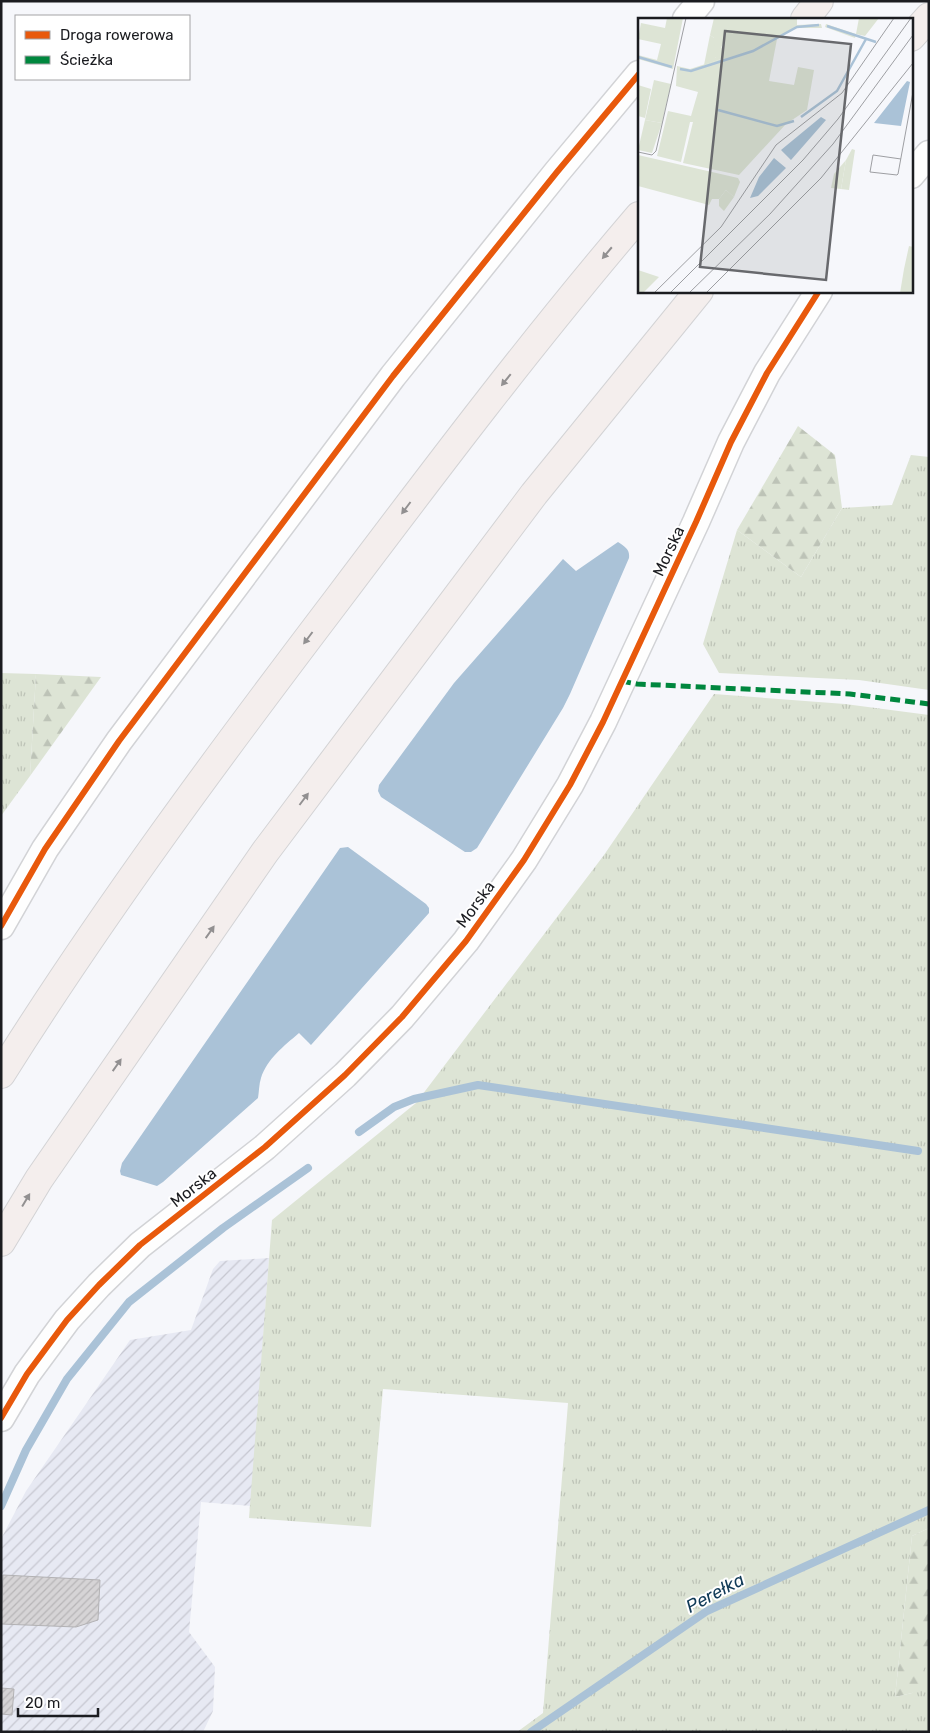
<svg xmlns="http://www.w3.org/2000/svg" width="930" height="1733" font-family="Rubik,sans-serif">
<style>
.industrial{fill:url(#industrial-furrows)}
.grass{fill:url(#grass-tufts)}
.forest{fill:url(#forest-firs)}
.water{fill:#aac2d7}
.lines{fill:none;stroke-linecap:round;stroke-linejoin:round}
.stream{stroke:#aac2d7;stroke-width:8}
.building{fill:url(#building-hatch);stroke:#b3b2b4}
.minor-casing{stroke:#d2d3d6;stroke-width:29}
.motorway-casing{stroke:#d3d3d5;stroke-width:30}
.minor{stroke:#fefefe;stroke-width:26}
.motorway{stroke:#f4eeed;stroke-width:28}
.quiet{stroke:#00873e;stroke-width:5;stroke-dasharray:10 5;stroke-linecap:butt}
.cycleway-casing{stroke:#fff;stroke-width:9}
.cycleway{stroke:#e8590c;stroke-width:6}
.oneway{fill:#929091}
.labels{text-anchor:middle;stroke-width:4;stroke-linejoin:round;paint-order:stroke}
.street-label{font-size:16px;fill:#1b1c20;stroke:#fff}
.water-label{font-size:18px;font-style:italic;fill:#103a57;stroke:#fff}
.inset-river{fill:none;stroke:#aac2d7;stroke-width:2.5}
.inset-road{fill:none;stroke:#9e9fa3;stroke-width:1}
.view{fill:#68696d;fill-opacity:0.15;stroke:#68696d;stroke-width:2.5}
.inset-edge{fill:none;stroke:#1b1c20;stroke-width:2.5}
</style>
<defs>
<pattern id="industrial-furrows" width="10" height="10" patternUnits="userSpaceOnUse" patternTransform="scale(1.25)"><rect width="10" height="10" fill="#e7e9f3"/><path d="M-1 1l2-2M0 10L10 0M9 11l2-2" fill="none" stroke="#c6c7d0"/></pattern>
<pattern id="grass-tufts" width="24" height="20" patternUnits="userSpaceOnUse" patternTransform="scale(1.25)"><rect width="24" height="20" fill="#dde4d5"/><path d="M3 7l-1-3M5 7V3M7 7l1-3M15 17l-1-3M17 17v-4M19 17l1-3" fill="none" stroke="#bdc3b7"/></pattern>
<pattern id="forest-firs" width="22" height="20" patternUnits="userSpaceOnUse" patternTransform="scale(1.25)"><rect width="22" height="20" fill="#dde4d5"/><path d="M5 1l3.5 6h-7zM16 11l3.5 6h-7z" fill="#bdc3b7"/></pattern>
<pattern id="building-hatch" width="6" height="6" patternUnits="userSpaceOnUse" patternTransform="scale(1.25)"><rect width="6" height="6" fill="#d6d4d6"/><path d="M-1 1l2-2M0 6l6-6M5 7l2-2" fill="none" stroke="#b7b5b7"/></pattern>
</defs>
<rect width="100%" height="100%" fill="#f6f7fb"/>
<polygon class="industrial" points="269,1258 251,1506 201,1502 189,1632 215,1667 213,1711 203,1732 1,1732 1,1539 26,1491 130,1340 191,1330 213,1269 220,1261"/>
<g class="grass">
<polygon points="911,455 929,457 929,690 859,680 719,673 703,644 737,530 801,577 842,508 892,505"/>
<polygon points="1,673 36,674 30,776 1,816"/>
<polygon points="714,694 845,704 929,715 929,1528 912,1536 895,1697 912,1693 929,1647 929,1732 517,1732 543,1713 568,1403 383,1389 371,1527 249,1518 272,1220 416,1103 604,855"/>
</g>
<g class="forest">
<polygon points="798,426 835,455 842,508 801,577 737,530"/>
<polygon points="36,674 101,677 30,776"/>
<polygon points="929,1528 929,1647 921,1684 912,1693 895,1697 912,1536"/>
</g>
<g class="water">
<path d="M 618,542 C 625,547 630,549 629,558 L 570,694 L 563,708 L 477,848 L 471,852 L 465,852 L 381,797 L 378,791 L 379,785 L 454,683 L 563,559 L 576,571 Z"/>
<path d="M 348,847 L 426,904 L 429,908 L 429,913 L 311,1045 L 299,1033 C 284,1046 267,1059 261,1078 C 259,1084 259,1092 258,1098 L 163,1182 L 157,1186 L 121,1175 L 120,1171 L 122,1163 L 340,848 Z"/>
</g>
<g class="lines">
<g class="stream">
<polyline points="359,1132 394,1107 414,1099 478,1085 918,1151"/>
<polyline points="1,1506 26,1450 67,1379 129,1302 223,1228 308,1168"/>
<polyline points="531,1732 707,1611 929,1510"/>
</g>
</g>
<g class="building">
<polygon points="3,1575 100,1580 98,1620 76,1627 1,1624"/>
<polygon points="1,1688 14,1689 12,1715 1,1714"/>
</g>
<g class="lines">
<g class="minor-casing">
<g id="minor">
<polyline points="686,19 701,1"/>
<polyline points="911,175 929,154"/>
<polyline points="1,926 45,849 119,741 393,376 557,172 639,74"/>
<polyline points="1,1418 27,1374 67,1320 99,1285 140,1245 265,1147 345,1075 402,1017 466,941 524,860 570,785 603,722 696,522 731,442 767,373 819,291"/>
</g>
</g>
<g class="motorway-casing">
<g id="motorway">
<polyline points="805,19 819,1"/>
<polyline points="911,37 929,17"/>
<path d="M 1,1074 C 104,910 220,754 337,600 C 435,470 533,340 639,216"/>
<polyline points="1,1242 39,1179 265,852 534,494 699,291"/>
</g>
</g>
<use href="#minor" class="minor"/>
<use href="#motorway" class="motorway"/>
<polyline class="quiet" points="621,681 637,684 850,694 929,704"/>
<g class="cycleway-casing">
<g id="cycleway">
<polyline points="1,926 45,849 119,741 393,376 557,172 639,74"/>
<polyline points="1,1418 27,1374 67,1320 99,1285 140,1245 265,1147 345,1075 402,1017 466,941 524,860 570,785 603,722 696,522 731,442 767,373 819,291"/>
</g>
</g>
<use href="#cycleway" class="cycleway"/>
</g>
<defs><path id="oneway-solid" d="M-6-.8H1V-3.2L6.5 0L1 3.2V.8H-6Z" transform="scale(1.25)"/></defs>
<g class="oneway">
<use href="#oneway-solid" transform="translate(607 253) rotate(130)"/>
<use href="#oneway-solid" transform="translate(506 380) rotate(129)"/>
<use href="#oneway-solid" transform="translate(406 508) rotate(127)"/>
<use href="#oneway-solid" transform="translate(308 638) rotate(127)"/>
<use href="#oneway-solid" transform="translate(304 799) rotate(-53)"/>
<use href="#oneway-solid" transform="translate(210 932) rotate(-55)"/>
<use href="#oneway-solid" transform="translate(117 1065) rotate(-55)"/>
<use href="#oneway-solid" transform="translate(26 1200) rotate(-59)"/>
</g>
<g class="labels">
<g class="street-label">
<text transform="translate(668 551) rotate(-65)" y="6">Morska</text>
<text transform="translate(475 904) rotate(-54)" y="6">Morska</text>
<text transform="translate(193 1187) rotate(-38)" y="6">Morska</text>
</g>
<g class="water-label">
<text transform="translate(715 1593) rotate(-28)" y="6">Perełka</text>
</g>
</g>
<g transform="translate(638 18)">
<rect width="275" height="275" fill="#f6f7fb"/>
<path d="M 29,0 L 45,0 L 35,51 L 0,41 L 0,37 L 19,42 L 23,26 L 0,21 L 3,5 L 27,10 ZM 76,0 L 159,0 L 159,7 L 183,6 L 184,10 L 158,10 L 139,21 L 131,63 L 156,67 L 160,49 L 176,52 L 169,92 L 148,106 L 101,157 L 45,145 L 55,104 L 52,104 L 43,144 L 19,138 L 30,93 L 53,98 L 60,74 L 38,68 L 39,48 L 52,51 L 86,40 L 87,19 L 80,39 L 75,40 L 76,20 L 72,17 ZM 221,0 L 241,0 L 227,18 L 218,16 L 217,20 L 187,9 L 188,6 L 218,16 ZM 0,67 L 13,71 L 7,100 L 0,98 ZM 7,102 L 24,105 L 14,135 L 0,132 ZM 0,137 L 100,160 L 102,164 L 96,179 L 88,172 L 81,181 L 74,181 L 71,187 L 0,168 ZM 208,142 L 203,171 L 193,170 L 196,156 ZM 271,228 L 275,229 L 275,251 L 266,251 ZM 0,252 L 21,259 L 5,275 L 0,275 Z" fill="#dde4d5"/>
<path d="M 72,17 L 76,20 L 77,40 L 91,18 L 86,40 L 66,47 ZM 214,131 L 217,132 L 211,172 L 203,171 L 208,142 ZM 88,172 L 96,179 L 86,193 L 81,188 L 81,181 ZM 266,251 L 275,251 L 275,275 L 262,275 Z" fill="#dde4d5"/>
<path d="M 16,62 L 33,66 L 24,105 L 7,102 Z" fill="#dde4d5"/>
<path d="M 269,63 L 272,64 L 263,108 L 236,105 ZM 183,99 L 188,102 L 153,142 L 143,132 ZM 136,140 L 148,150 L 120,178 L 112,180 L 121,159 Z" fill="#aac2d7"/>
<path class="inset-river" d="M 189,8 L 238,24M 0,39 L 34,49M 42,51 L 53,53 L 115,33 L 159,9 L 181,7M 80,92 L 139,108 L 156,103M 163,99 L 199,73 L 228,21"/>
<path class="inset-road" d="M 0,134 L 14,137 L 18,133 L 48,0M 263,141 L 235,137 L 232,154 L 259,157 L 260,156 L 275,74M 16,275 L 83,209 L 138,127 L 204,75 L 256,0M 32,275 L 165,142 L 200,101 L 273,0M 51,275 L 132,196 L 195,126 L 275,17M 68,275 L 183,160 L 275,45"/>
<path class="view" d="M 87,13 L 213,26 L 188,262 L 62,249 Z"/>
<rect width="275" height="275" class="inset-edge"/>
</g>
<rect width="930" height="1733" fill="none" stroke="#1b1c20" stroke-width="5"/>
<rect x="15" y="15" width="175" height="65" fill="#ffffff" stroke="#a4a4a6"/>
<rect x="25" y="31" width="25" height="8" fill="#e8590c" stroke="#a4a4a6"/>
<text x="60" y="40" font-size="15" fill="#1b1c20">Droga rowerowa</text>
<rect x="25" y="56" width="25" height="8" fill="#00873e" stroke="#a4a4a6"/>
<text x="60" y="65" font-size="15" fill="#1b1c20">Ścieżka</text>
<path d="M18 1708v8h80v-8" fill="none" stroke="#1b1c20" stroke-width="2.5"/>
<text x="25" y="1708" font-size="15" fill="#1b1c20" stroke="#ffffff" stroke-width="4" paint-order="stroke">20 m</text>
</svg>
